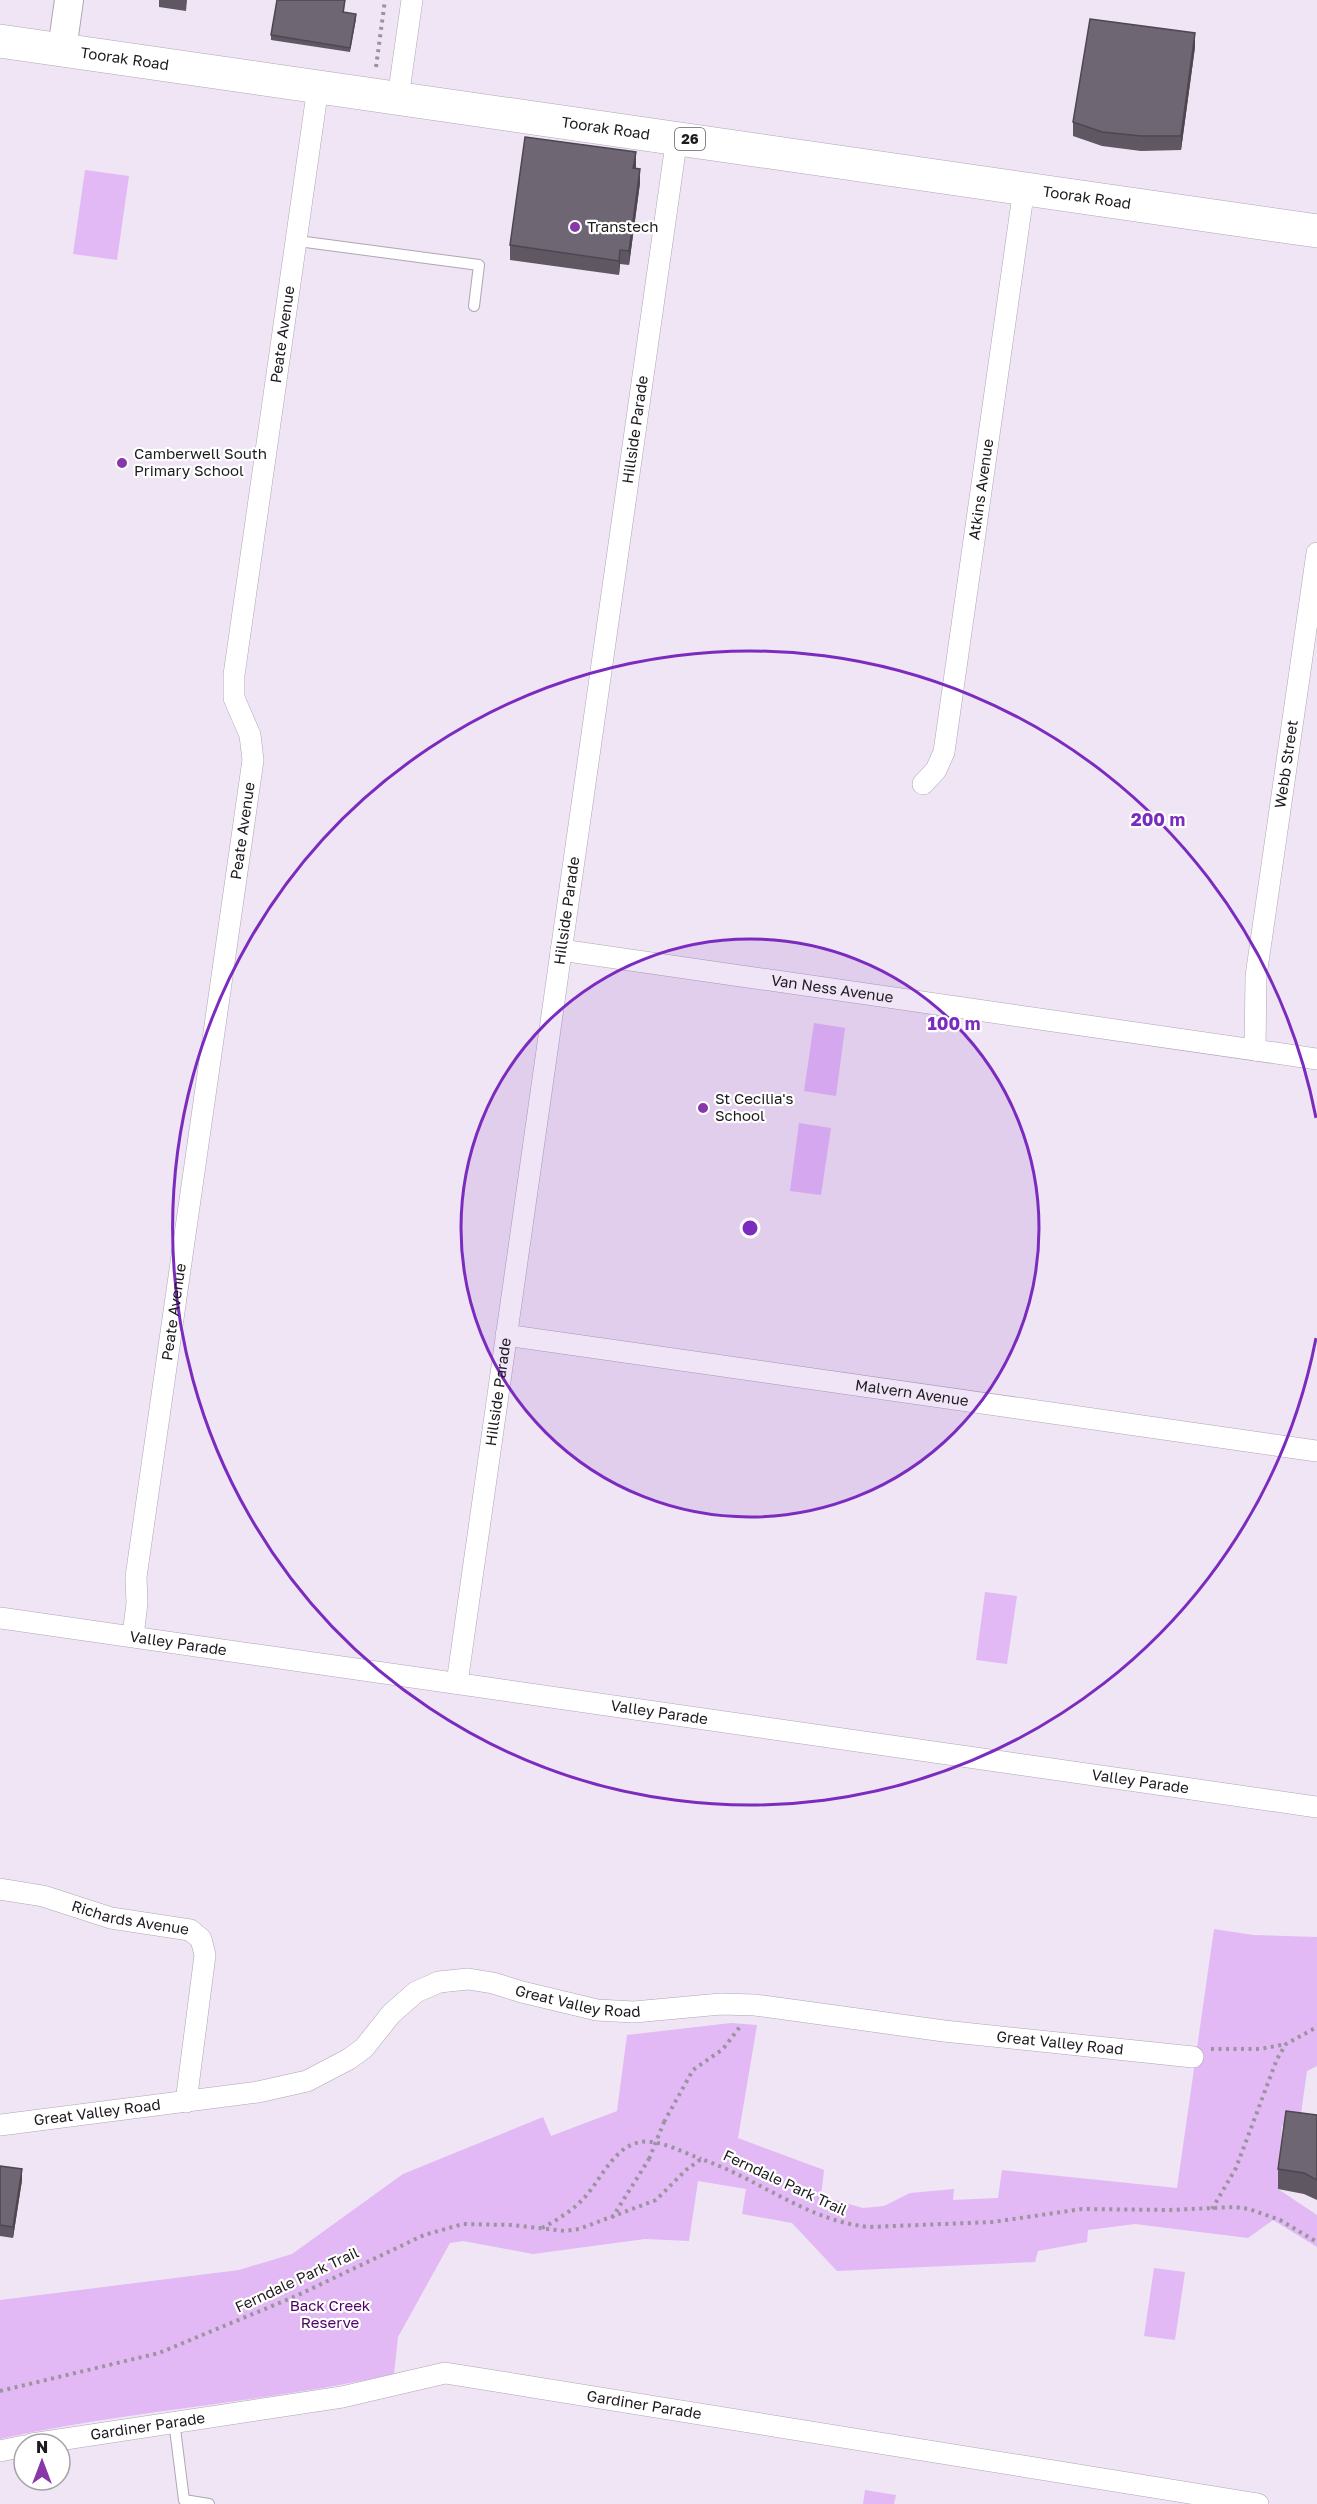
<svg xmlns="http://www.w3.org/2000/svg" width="1317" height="2504" font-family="'Golos Text',sans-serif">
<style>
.green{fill:#e2b9f5}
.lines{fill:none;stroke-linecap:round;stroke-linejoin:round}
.lane-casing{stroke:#afa5b3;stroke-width:12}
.street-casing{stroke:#afa5b3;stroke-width:22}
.secondary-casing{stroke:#afa5b3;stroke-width:30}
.highway-casing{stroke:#afa5b3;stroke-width:34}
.path{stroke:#9b949f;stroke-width:4;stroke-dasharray:3 4.5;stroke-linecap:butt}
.lane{stroke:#fff;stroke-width:10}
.street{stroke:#fff;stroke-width:21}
.secondary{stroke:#fff;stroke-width:28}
.highway{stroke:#fff;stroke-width:33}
.path-bridge{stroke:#9b949f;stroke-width:4;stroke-dasharray:3 4.5;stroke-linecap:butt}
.wall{fill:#5f5863}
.shaded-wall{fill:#4d4750}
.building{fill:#6e6673;stroke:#4d4750;stroke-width:1.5}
.ring{fill:none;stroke:#7b2cbf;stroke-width:3}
.poi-dot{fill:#8737a7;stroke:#fff;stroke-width:2}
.labels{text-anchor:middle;stroke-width:4.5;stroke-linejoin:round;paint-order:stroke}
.shield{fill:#fff;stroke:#625f62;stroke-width:1.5}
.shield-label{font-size:14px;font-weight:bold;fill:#1e1a1f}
.street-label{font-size:15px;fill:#1e1a1f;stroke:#fff}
.poi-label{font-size:15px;fill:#1e1a1f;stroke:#fff;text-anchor:start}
.park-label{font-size:15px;fill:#4e0067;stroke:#fff}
.centre{fill:#7b2cbf;stroke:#fff;stroke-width:3}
.ring-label{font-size:18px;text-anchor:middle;font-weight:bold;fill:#7b2cbf;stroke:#fff;stroke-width:4.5;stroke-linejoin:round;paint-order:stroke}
</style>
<rect width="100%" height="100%" fill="#efe5f4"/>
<g class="green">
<polygon points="85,170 129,176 117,260 73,254"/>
<polygon points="814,1023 845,1028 836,1096 804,1091"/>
<polygon points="799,1123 831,1128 821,1195 790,1191"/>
<polygon points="985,1592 1017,1596 1007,1664 976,1660"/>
<path d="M 1214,1929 L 1253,1935 L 1317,1937 L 1317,2066 L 1307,2071 L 1299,2128 L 1282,2126 L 1278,2189 L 1317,2215 L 1317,2247 L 1273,2220 L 1248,2238 L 1135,2224 L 1088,2230 L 1087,2242 L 1038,2251 L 1035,2262 L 837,2271 L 792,2223 L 742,2214 L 746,2189 L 698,2181 L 689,2241 L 645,2239 L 533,2254 L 463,2241 L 450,2243 L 398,2337 L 394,2374 C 264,2403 130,2410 0,2439 L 0,2300 L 239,2270 L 292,2254 L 403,2174 L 543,2117 L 551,2136 L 617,2111 L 627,2035 L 731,2023 L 757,2025 L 738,2138 L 824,2170 L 821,2196 L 863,2208 L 884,2206 L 910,2193 L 954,2189 L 953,2200 L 998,2198 L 1002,2170 L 1177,2188 Z"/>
<polygon points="1154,2268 1185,2272 1175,2340 1144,2336"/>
<polygon points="865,2490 896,2495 894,2504 863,2504"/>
</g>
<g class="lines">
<g class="lane-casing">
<g id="lane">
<polyline points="298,241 479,265 474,306"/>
<polyline points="174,2421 184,2500 209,2504"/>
</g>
</g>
<g class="street-casing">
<g id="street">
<polyline points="398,98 412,0"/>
<path id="s1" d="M 923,784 L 936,770 L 944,752 L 1024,188"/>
<path id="s2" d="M 561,950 L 1317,1059"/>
<path id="s3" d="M 1255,1050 L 1256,976 L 1317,553"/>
<path id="s4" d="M 506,1335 L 1317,1451"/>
<path id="s5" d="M 0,1618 L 1317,1807"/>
<path id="s6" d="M 133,1636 L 137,1603 L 136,1577 L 253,760 L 250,735 L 234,698 L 234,675 L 318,87"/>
<path id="s7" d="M 457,1683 L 677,137"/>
<path id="s8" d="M 0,1889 L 43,1896 L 111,1918 L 190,1930 L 201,1939 L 205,1955 L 186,2102"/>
<path id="s9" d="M 0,2125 L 258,2092 L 307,2081 L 349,2059 L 364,2048 L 391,2014 L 416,1992 L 439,1982 L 468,1979 L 493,1983 L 522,1992 L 597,2010 L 634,2012 L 721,2004 L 755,2005 L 944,2031 L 1193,2057"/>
<path id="s10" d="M 32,2444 L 342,2397 L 445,2373 L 1258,2504"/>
<polyline points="0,2451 24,2446"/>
</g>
</g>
<g class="secondary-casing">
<polyline id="secondary" points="62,50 69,0"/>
</g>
<g class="highway-casing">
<g id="highway">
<path id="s11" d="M 0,41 L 1317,231"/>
</g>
</g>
<g class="path">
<polyline points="376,67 385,0"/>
<polyline points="1211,2049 1260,2049 1286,2044"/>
<polyline points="664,2122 693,2070 723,2049 742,2024"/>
<polyline points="1212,2209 1236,2168 1277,2059 1286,2044 1317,2027"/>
<polyline points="612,2218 649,2159"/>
<path d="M 542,2228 C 557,2220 572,2211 584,2198 C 603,2178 617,2137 652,2142 C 668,2144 685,2153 701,2159"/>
<path d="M 0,2391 L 159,2353 L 296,2296 L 424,2235 L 463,2224 L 512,2225 L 565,2231 L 579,2229 L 656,2200 L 686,2170 L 701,2159 C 758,2178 807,2221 869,2227 L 993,2222 L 1082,2209 L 1169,2210 L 1235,2207 L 1249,2209 L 1280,2220 L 1317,2242"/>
</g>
<use href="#lane" class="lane"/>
<use href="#street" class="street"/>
<use href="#secondary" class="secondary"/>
<use href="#highway" class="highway"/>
<polyline class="path-bridge" points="649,2159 664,2122"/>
</g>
<g class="wall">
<polygon points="159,0 187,0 186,11 159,7"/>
<polygon points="277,0 345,0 344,12 356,19 350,52 271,40 271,35"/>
<polygon points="1195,47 1181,150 1141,151 1102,146 1073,136 1073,122"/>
<polygon points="636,168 640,183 629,265 620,264 619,275 510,260 510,245"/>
<polygon points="1317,2115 1317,2200 1304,2194 1278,2189 1278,2169"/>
<polygon points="0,2166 22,2180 13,2238 0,2236"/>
</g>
<g class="shaded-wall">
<polygon points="1195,33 1195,47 1181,150 1181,136"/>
<polygon points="636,152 636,167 633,182 633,168"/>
<polygon points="640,169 640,183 629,265 629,251"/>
<polygon points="620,250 620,264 619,275 619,261"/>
<polygon points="22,2169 22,2180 13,2238 13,2227"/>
</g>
<g class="building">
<polygon points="277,0 345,0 343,12 356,14 350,48 271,35"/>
<polygon points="1090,19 1195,33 1181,136 1141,136 1102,132 1073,122"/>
<polygon points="525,137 636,152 633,168 640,169 629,251 620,250 619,261 510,245"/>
<polygon points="1286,2111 1317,2115 1317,2180 1304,2173 1278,2169"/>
<polygon points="0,2166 22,2169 13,2227 0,2225"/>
</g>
<circle cx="750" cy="1228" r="289" fill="#7b2cbf" fill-opacity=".12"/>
<g class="ring">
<circle cx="750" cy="1228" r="289"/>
<path d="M1316 1338A577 577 0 1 1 1316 1118"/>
</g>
<g class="poi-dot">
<circle cx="575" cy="227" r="6"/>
<circle cx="122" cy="463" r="6"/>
<circle cx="703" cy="1108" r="6"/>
</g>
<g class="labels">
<rect class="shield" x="675" y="128" width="30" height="22" rx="4.5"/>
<g class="shield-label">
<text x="690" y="144">26</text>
</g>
<g class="street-label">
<text dy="5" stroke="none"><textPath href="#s11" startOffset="126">Toorak Road</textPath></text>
<text dy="5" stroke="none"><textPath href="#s11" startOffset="612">Toorak Road</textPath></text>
<text dy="5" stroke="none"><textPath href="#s11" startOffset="1098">Toorak Road</textPath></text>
<text dy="5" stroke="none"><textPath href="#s6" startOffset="1317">Peate Avenue</textPath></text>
<text dy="5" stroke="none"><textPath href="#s7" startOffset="1266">Hillside Parade</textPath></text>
<text dy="5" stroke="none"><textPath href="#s1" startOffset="304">Atkins Avenue</textPath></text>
<text dy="5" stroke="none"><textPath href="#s3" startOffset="288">Webb Street</textPath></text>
<text dy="5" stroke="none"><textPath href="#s6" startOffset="813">Peate Avenue</textPath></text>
<text dy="5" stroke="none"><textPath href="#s7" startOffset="780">Hillside Parade</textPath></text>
<text dy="5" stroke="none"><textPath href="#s2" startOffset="274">Van Ness Avenue</textPath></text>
<text dy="5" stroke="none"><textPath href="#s6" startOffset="327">Peate Avenue</textPath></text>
<text dy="5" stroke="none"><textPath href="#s7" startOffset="294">Hillside Parade</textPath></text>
<text dy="5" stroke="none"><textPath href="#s4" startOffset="410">Malvern Avenue</textPath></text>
<text dy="5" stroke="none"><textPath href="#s5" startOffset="180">Valley Parade</textPath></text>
<text dy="5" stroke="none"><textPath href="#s5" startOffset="666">Valley Parade</textPath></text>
<text dy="5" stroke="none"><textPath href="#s5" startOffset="1152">Valley Parade</textPath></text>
<text dy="5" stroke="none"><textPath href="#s8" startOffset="134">Richards Avenue</textPath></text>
<text dy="5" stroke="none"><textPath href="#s9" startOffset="620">Great Valley Road</textPath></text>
<text dy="5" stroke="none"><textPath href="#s9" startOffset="1106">Great Valley Road</textPath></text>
<text dy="5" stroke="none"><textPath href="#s9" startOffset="98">Great Valley Road</textPath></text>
<text transform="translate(785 2183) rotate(25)" y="5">Ferndale Park Trail</text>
<text transform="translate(297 2280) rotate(-25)" y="5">Ferndale Park Trail</text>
<text dy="5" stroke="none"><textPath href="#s10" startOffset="621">Gardiner Parade</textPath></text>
<text dy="5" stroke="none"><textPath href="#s10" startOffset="117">Gardiner Parade</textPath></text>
</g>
<g class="poi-label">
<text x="587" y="232">Transtech</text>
<text x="134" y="459">Camberwell South<tspan x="134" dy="17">Primary School</tspan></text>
<text x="715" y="1104">St Cecilia's<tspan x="715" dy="17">School</tspan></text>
</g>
<g class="park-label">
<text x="330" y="2311">Back Creek<tspan x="330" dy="17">Reserve</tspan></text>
</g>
</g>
<circle cx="750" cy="1228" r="9" class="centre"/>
<g class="ring-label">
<text x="1158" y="826">200 m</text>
<text x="954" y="1030">100 m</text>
</g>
<g transform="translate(42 2462)"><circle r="28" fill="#ffffff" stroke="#a5a3a5" stroke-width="1.5"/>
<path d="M0-4.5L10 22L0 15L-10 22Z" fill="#8737a7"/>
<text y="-9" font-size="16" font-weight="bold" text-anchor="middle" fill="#1e1a1f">N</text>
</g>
</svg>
